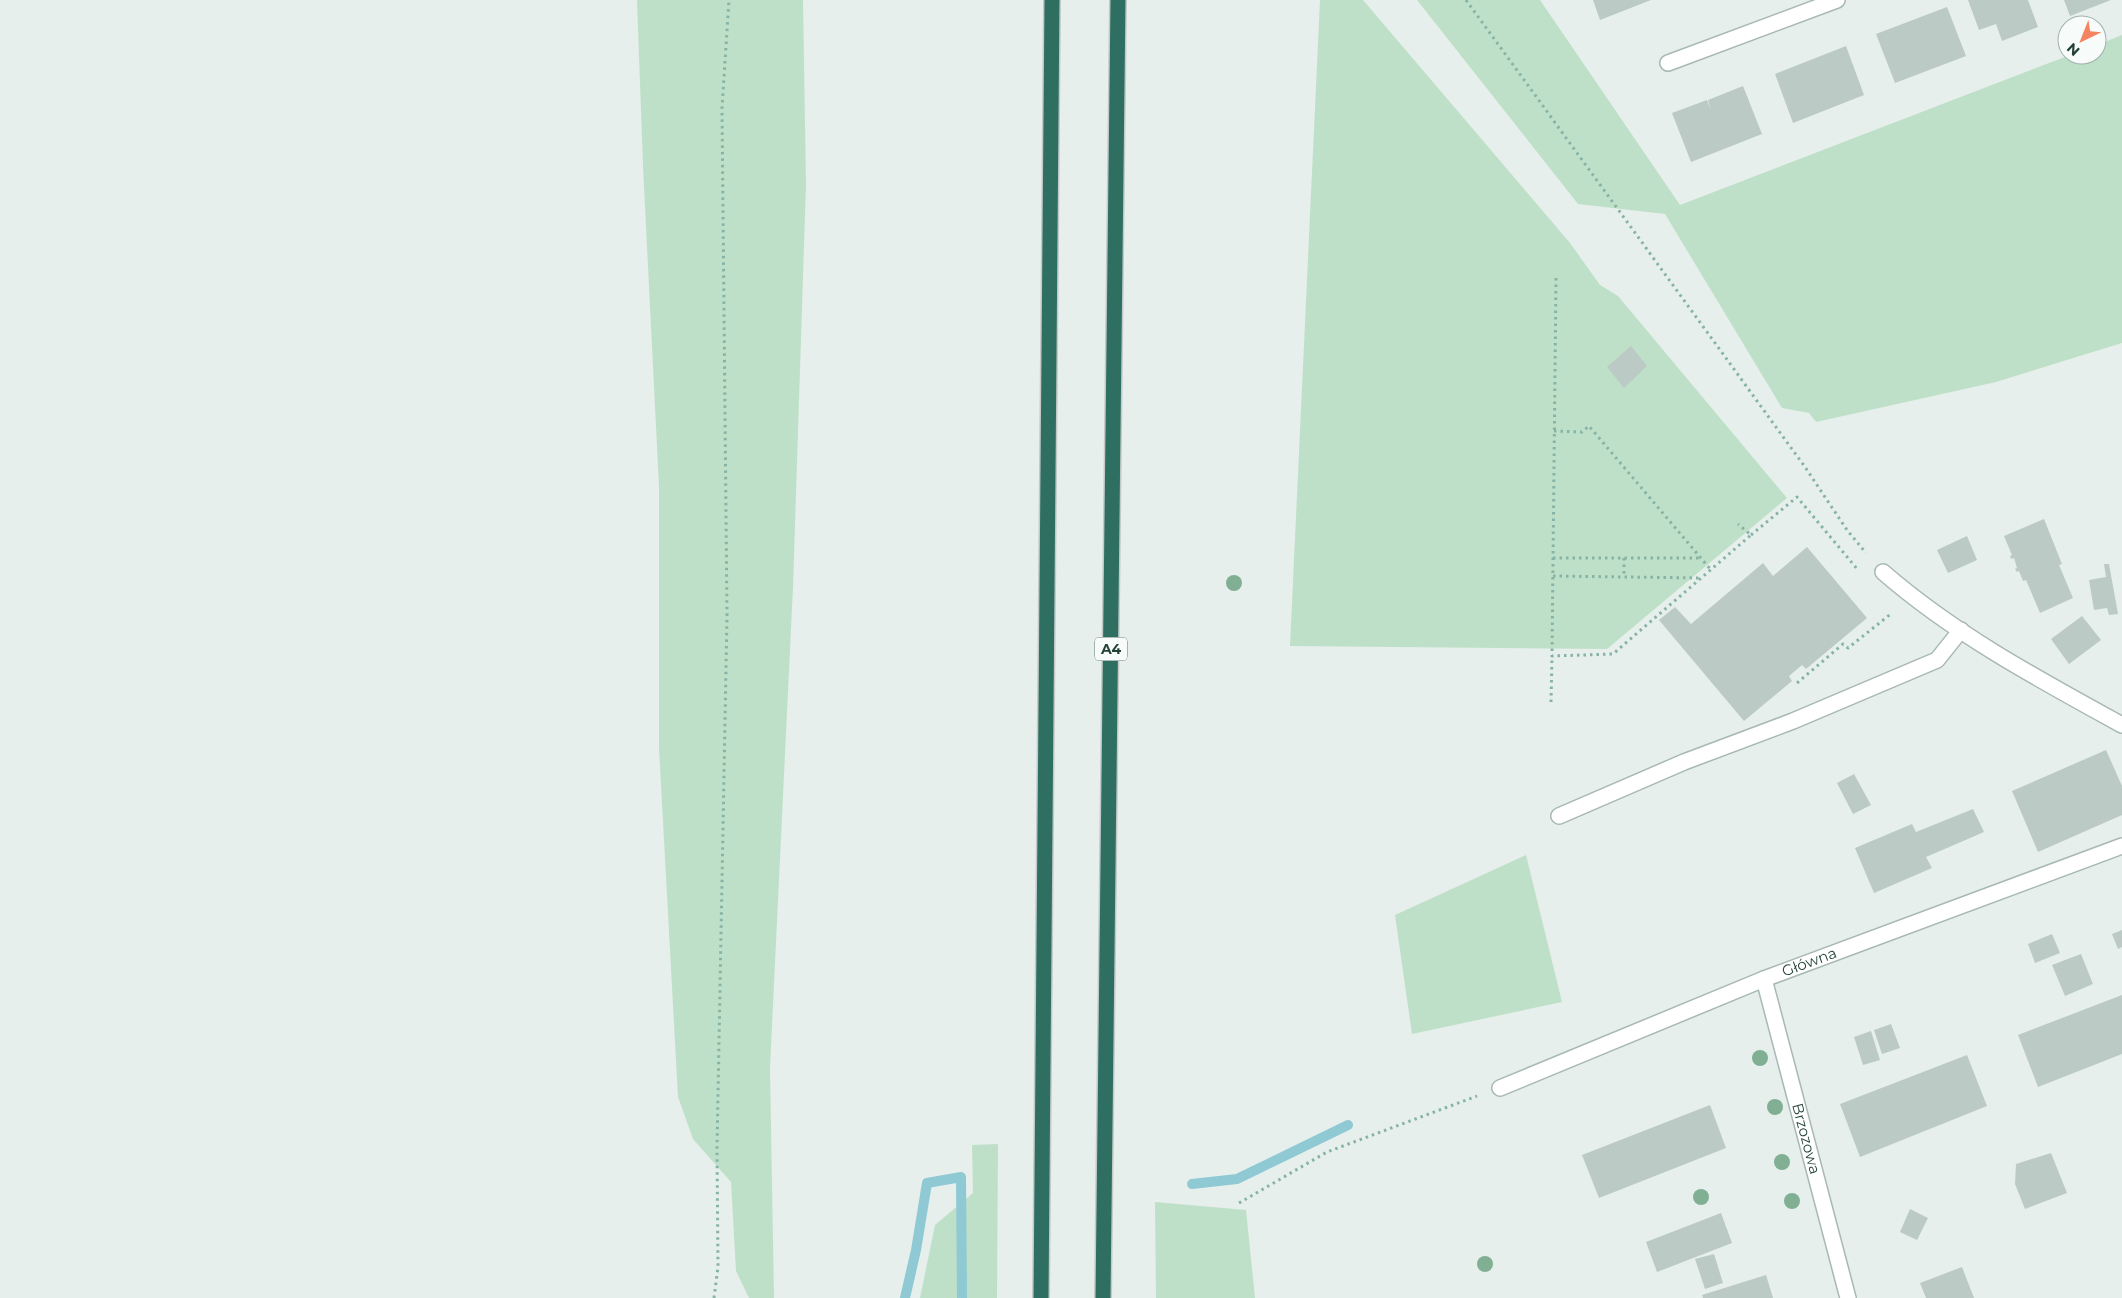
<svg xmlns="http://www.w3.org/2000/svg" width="2122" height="1298" font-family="Montserrat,sans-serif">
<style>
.green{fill:#bfe0c8}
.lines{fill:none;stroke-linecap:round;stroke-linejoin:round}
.stream{stroke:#8ec9d4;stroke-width:10}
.building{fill:#bbcac4}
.service-casing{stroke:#a8b8b2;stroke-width:18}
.minor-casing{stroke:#a8b8b2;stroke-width:18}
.motorway-casing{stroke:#c2cac8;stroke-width:18}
.path{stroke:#86b3a5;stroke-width:3;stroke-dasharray:2.5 4;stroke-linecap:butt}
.service{stroke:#fff;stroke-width:15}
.minor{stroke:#fff;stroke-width:15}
.motorway{stroke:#2f6f62;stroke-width:15}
.tree{fill:#80af93}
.labels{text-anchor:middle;stroke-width:5;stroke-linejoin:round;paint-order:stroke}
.shield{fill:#f7fbf9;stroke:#637a73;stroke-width:1}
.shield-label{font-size:14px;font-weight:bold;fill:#24423a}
.street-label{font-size:15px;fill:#24423a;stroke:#f7fbf9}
</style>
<rect width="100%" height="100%" fill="#e6efeb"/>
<g class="green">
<polygon points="637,0 803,0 806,184 793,587 770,1068 774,1298 749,1298 736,1271 731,1182 693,1139 678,1097 659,748 659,486 643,166"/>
<polygon points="1320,0 1363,0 1570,243 1600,285 1618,296 1787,498 1607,649 1290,646"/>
<polygon points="1417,0 1540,0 1680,205 2070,55 2097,55 2097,45 2122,35 2122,343 1996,382 1816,422 1809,413 1782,408 1665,214 1578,204"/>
<polygon points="1526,855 1562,1002 1412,1034 1395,915"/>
<polygon points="998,1144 997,1298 920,1298 935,1225 973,1193 972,1145"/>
<polygon points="1155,1202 1246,1210 1255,1298 1156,1298"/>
</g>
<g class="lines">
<g class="stream">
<polyline points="1192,1184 1237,1179 1348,1125"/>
<polyline points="905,1298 916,1250 927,1183 961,1177 962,1298"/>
</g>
</g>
<g class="building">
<polygon points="1593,0 1651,0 1600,20"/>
<polygon points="1968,0 2028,0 2038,27 2002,41 1996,24 1979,30"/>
<polygon points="2064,0 2111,0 2070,16"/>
<polygon points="1947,7 1966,56 1895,83 1876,34"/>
<polygon points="1846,46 1864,95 1793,123 1775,74"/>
<polygon points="1743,86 1762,134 1691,162 1672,113 1707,100 1711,110 1708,100"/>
<polygon points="1631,346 1647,366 1624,388 1607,367"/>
<polygon points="2044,519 2062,564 2059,565 2073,598 2040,613 2026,580 2023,581 2019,571 2017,572 2015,569 2017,568 2014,558 2011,559 2010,556 2012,555 2004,536"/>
<polygon points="1967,536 1977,560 1948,573 1937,550"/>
<polygon points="1807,547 1867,618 1806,669 1802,665 1789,676 1792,681 1744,721 1659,620 1675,607 1691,624 1763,563 1773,576"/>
<polygon points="2104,564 2109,564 2118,614 2109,615 2107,608 2094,610 2089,580 2106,577"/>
<polygon points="2082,616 2101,640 2069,664 2051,639"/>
<polygon points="2106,750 2122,786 2122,815 2038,852 2012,791"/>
<polygon points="1854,774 1871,805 1853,814 1837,783"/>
<polygon points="1973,809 1984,832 1926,857 1932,868 1874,893 1855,848 1912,824 1916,832"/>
<polygon points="2122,930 2122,947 2118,949 2112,934"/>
<polygon points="2052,934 2060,953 2035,963 2028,944"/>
<polygon points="2081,954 2093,984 2065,996 2052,965"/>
<polygon points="2122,995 2122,1054 2038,1087 2018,1035"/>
<polygon points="1891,1024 1900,1048 1882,1054 1874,1030"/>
<polygon points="1871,1031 1880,1060 1863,1065 1854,1037"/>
<polygon points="1967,1055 1987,1106 1860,1157 1840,1104"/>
<polygon points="1710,1105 1726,1148 1599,1198 1582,1155"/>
<polygon points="2051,1153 2067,1193 2025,1209 2015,1184 2016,1164"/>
<polygon points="1910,1209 1928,1218 1917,1240 1900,1232"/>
<polygon points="1721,1213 1732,1243 1657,1272 1646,1242"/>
<polygon points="1714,1254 1723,1283 1705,1289 1695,1259"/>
<polygon points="1962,1267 1974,1298 1926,1298 1920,1283"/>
<polygon points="1766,1275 1773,1298 1703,1298 1702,1295"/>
</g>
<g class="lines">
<g class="service-casing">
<polyline id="service" points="1559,816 1684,762 1793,721 1937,660 1961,630"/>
</g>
<g class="minor-casing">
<g id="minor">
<polyline points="1668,63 1837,0"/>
<path d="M 1883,572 C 1954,634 2040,680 2122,725"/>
<path id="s1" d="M 1764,979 L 1848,1298"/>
<path id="s2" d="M 1500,1088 L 1764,979 L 2122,846"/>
</g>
</g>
<g class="motorway-casing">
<g id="motorway">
<polyline points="1041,1298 1052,0"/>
<polyline points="1103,1298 1118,0"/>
</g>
</g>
<g class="path">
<polyline points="1466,0 1805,467 1847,530 1866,553"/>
<polyline points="1556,278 1552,656 1613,654 1751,535 1738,524"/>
<polyline points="1554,431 1582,432 1589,426 1711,570"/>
<polyline points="1751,535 1797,497 1858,570"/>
<polyline points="1553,558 1701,558"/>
<polyline points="1624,558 1624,577"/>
<polyline points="1553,576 1701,578"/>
<polyline points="1797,683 1843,644 1848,648 1892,613"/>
<polyline points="1551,702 1552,656"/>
<polyline points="1239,1203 1327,1152 1477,1096"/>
<polyline points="714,1298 718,1267 717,1148 727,615 722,108 729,0"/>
</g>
<use href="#service" class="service"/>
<use href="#minor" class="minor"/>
<use href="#motorway" class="motorway"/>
</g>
<g class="tree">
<circle cx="1234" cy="583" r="8"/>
<circle cx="1760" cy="1058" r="8"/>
<circle cx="1775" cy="1107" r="8"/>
<circle cx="1782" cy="1162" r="8"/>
<circle cx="1701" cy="1197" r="8"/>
<circle cx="1792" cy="1201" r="8"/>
<circle cx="1485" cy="1264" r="8"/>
</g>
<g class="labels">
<rect class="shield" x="1095" y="637.5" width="32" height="23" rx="4"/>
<g class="shield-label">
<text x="1111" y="654">A4</text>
</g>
<g class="street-label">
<text dy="5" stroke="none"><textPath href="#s2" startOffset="334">Główna</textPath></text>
<text dy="5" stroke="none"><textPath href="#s1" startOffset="165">Brzozowa</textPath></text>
</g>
</g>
<g transform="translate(2082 40) rotate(223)"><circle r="24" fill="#f7fbf9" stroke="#a3b1ad"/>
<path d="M0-4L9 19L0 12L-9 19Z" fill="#f4845f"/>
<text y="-8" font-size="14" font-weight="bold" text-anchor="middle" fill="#24423a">N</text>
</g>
</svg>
